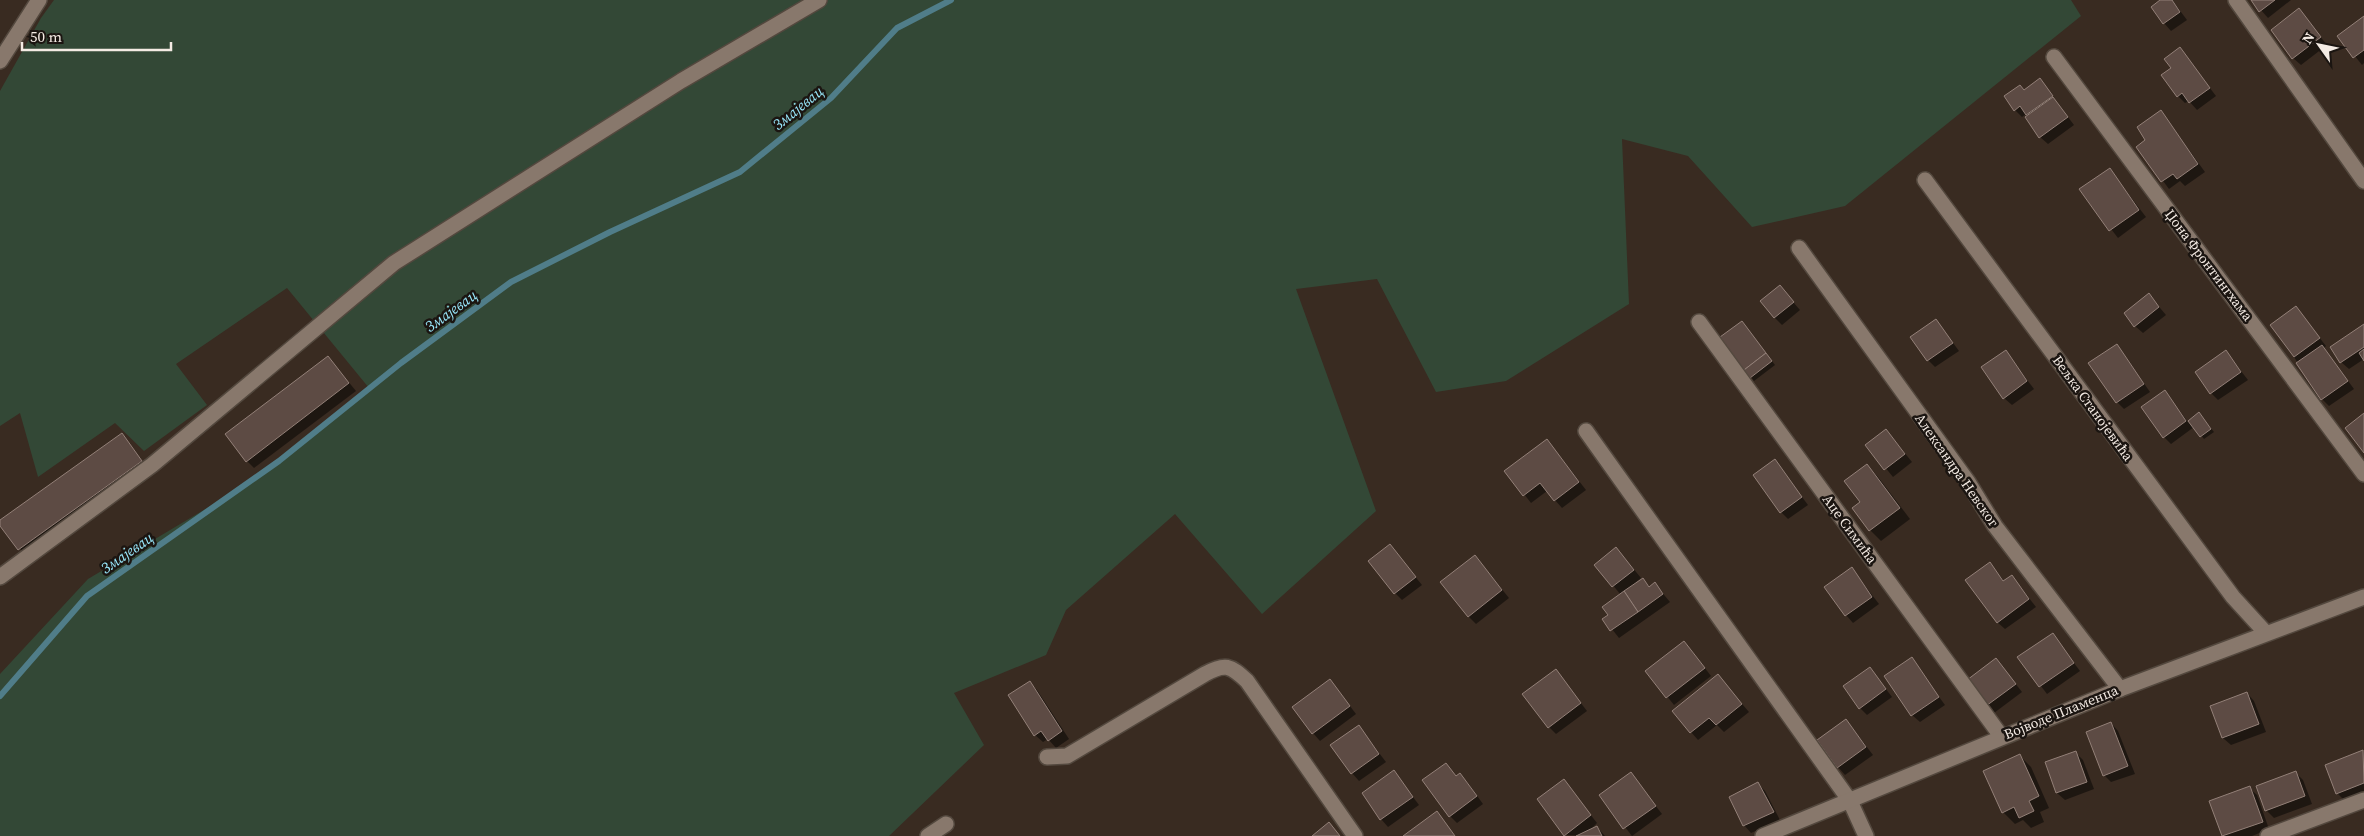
<svg xmlns="http://www.w3.org/2000/svg" width="2364" height="836" font-family="'Source Serif 4',serif">
<style>
.green{fill:#334836}
.shadow{fill:#0007}
.lines{fill:none;stroke-linecap:round;stroke-linejoin:round}
.stream{stroke:#507d89;stroke-width:6}
.building{fill:#5d4b44;stroke:#938078}
.minor-casing{stroke:#53483e;stroke-width:18}
.minor{stroke:#88786c;stroke-width:15}
.labels{text-anchor:middle;stroke-width:5;stroke-linejoin:round;paint-order:stroke}
.street-label{font-size:14px;fill:#f4ebe4;stroke:#1b1511}
.water-label{font-size:15px;font-style:italic;fill:#99e8fc;stroke:#1b1511}
</style>
<rect width="100%" height="100%" fill="#392b21"/>
<polygon class="green" points="54,0 2071,0 2081,16 1845,206 1752,227 1688,156 1622,139 1629,304 1506,381 1436,392 1377,279 1296,289 1376,511 1262,614 1175,514 1066,610 1046,655 954,693 984,745 889,836 0,836 0,674 88,579 259,477 369,388 287,288 176,364 207,405 144,451 115,423 38,477 20,413 0,426 0,91 41,18"/>
<g class="shadow">
<polygon points="2163,0 2172,0 2187,20 2171,31 2164,23"/>
<polygon points="2252,0 2291,0 2268,18"/>
<polygon points="2299,10 2327,45 2301,65 2293,58"/>
<polygon points="2364,17 2364,63 2362,65 2339,36"/>
<polygon points="2180,49 2216,96 2197,110 2189,101 2185,103 2178,96 2172,68"/>
<polygon points="2040,80 2074,125 2048,144 2040,137 2026,114 2022,117 2015,110 2024,91"/>
<polygon points="2161,112 2205,172 2185,186 2180,181 2169,189 2138,147 2147,140"/>
<polygon points="2109,169 2146,217 2118,238 2081,190"/>
<polygon points="1780,287 1800,310 1782,325 1775,318"/>
<polygon points="2149,295 2166,315 2143,333 2135,326"/>
<polygon points="2296,308 2326,346 2324,348 2354,389 2329,406 2322,399 2294,357"/>
<polygon points="1936,320 1959,351 1935,367 1928,360"/>
<polygon points="1742,322 1775,365 1754,381 1751,377"/>
<polygon points="2364,325 2364,359 2349,369 2341,362"/>
<polygon points="2117,345 2150,392 2124,409 2117,402"/>
<polygon points="2006,352 2034,389 2012,405 2004,398"/>
<polygon points="2226,352 2248,380 2218,400 2211,393"/>
<polygon points="328,357 356,391 254,468 247,461"/>
<polygon points="2165,392 2188,422 2199,414 2214,432 2204,439 2194,427 2171,444 2164,437"/>
<polygon points="1886,430 1912,462 1893,477 1867,445"/>
<polygon points="121,434 148,469 26,557 0,521"/>
<polygon points="1547,440 1586,490 1562,508 1547,491 1531,503 1506,471"/>
<polygon points="1775,461 1808,505 1788,519 1781,512"/>
<polygon points="1867,465 1878,477 1910,519 1881,541 1870,530"/>
<polygon points="1390,546 1422,585 1402,600 1395,593"/>
<polygon points="1475,556 1509,598 1476,624 1468,616"/>
<polygon points="1623,556 1641,578 1636,582 1637,583 1643,580 1650,587 1655,584 1670,602 1619,638 1604,619 1609,615 1621,595 1596,565"/>
<polygon points="1990,564 2004,581 2012,576 2036,607 2005,629 1997,622"/>
<polygon points="1852,569 1879,604 1853,623 1846,615"/>
<polygon points="2052,634 2080,671 2047,694 2019,657"/>
<polygon points="1691,650 1711,676 1674,705 1647,671"/>
<polygon points="1911,659 1945,705 1920,722 1912,715"/>
<polygon points="1996,659 2022,692 1994,713 1987,706"/>
<polygon points="1870,668 1892,697 1867,715 1860,708"/>
<polygon points="1556,671 1587,711 1556,734 1549,727"/>
<polygon points="1718,676 1749,712 1724,732 1717,725 1698,740 1691,732"/>
<polygon points="1330,680 1356,714 1320,741 1313,733"/>
<polygon points="1029,682 1037,690 1069,739 1056,748 1048,739 1043,742 1035,735"/>
<polygon points="2247,693 2254,701 2266,732 2231,745 2223,738 2212,706"/>
<polygon points="1846,720 1873,755 1845,775 1838,767"/>
<polygon points="2111,723 2118,731 2135,774 2111,782 2104,775"/>
<polygon points="1359,727 1386,762 1359,781 1352,773"/>
<polygon points="2363,751 2364,793 2345,801 2337,793"/>
<polygon points="2075,752 2083,760 2094,789 2065,800 2057,793 2047,763"/>
<polygon points="2020,756 2031,767 2049,808 2040,812 2044,822 2031,828 2023,820 2015,824 2003,812 1985,772"/>
<polygon points="1446,764 1457,777 1460,775 1467,782 1483,804 1457,823 1450,816"/>
<polygon points="1394,772 1419,805 1388,827 1381,819"/>
<polygon points="2296,773 2303,780 2312,804 2274,818 2266,810"/>
<polygon points="1631,774 1662,814 1632,836 1601,796"/>
<polygon points="1564,781 1597,823 1590,830 1597,827 1605,836 1564,835"/>
<polygon points="1758,784 1765,791 1780,820 1751,833 1744,825"/>
<polygon points="2249,788 2257,795 2269,829 2252,836 2223,836 2211,802"/>
</g>
<g class="lines">
<polyline class="stream" points="0,696 87,596 279,461 401,363 511,282 610,232 740,172 831,98 897,28 951,0"/>
</g>
<g class="building">
<polygon points="2160,0 2172,0 2180,12 2163,24 2151,7"/>
<polygon points="2251,0 2275,0 2259,12"/>
<polygon points="2299,8 2321,37 2292,59 2271,30"/>
<polygon points="2364,16 2364,50 2353,58 2337,36"/>
<polygon points="2180,47 2210,88 2189,103 2182,93 2177,97 2161,75 2171,68 2164,59"/>
<polygon points="2040,78 2053,96 2026,115 2020,106 2014,111 2004,96 2020,85 2024,90"/>
<polygon points="2053,97 2068,117 2039,138 2025,117"/>
<polygon points="2161,110 2198,164 2177,179 2173,174 2161,182 2136,147 2145,140 2137,127"/>
<polygon points="2110,168 2139,210 2109,231 2079,189"/>
<polygon points="1780,285 1794,302 1774,318 1760,301"/>
<polygon points="2149,293 2159,307 2134,327 2124,313"/>
<polygon points="2296,306 2320,338 2294,357 2270,325"/>
<polygon points="1936,319 1953,343 1927,361 1910,337"/>
<polygon points="1742,321 1766,353 1744,370 1720,337"/>
<polygon points="2364,324 2364,347 2340,363 2330,347"/>
<polygon points="2117,344 2144,384 2116,403 2088,363"/>
<polygon points="2322,345 2348,381 2321,400 2296,363"/>
<polygon points="2364,349 2364,361 2359,353"/>
<polygon points="2006,350 2027,381 2003,399 1981,367"/>
<polygon points="2226,350 2241,372 2210,394 2195,372"/>
<polygon points="1766,353 1772,361 1750,378 1744,370"/>
<polygon points="328,356 349,383 246,462 225,434"/>
<polygon points="2165,390 2186,421 2163,438 2141,407"/>
<polygon points="2199,412 2211,429 2200,437 2188,421"/>
<polygon points="2364,413 2364,453 2345,428"/>
<polygon points="1886,429 1905,454 1884,470 1865,445"/>
<polygon points="122,433 142,461 18,550 0,526 0,520"/>
<polygon points="1547,439 1579,482 1554,501 1540,483 1523,496 1504,471"/>
<polygon points="1775,459 1802,497 1780,513 1753,475"/>
<polygon points="1867,464 1900,508 1869,531 1852,508 1860,502 1844,481"/>
<polygon points="1390,544 1416,577 1394,594 1368,561"/>
<polygon points="1616,547 1634,570 1612,587 1594,565"/>
<polygon points="1475,555 1502,590 1468,617 1440,582"/>
<polygon points="1990,562 2003,581 2012,575 2029,599 1997,623 1965,580"/>
<polygon points="1852,567 1872,597 1845,616 1824,587"/>
<polygon points="1643,578 1649,587 1655,582 1663,594 1638,612 1624,591"/>
<polygon points="1624,591 1638,612 1610,631 1602,619 1608,615 1602,607"/>
<polygon points="2053,633 2074,663 2039,687 2017,657"/>
<polygon points="1684,641 1705,668 1666,698 1645,671"/>
<polygon points="1912,657 1939,697 1911,716 1884,676"/>
<polygon points="1996,658 2016,684 1986,706 1967,680"/>
<polygon points="1870,667 1886,689 1859,709 1843,686"/>
<polygon points="1556,669 1581,703 1548,728 1522,694"/>
<polygon points="1718,674 1742,704 1716,725 1709,718 1690,733 1672,711"/>
<polygon points="1330,679 1350,706 1312,734 1292,707"/>
<polygon points="1030,681 1062,731 1048,741 1041,731 1034,736 1008,695"/>
<polygon points="2247,692 2259,724 2222,738 2210,706"/>
<polygon points="1846,719 1866,747 1837,768 1817,740"/>
<polygon points="2111,722 2128,766 2103,776 2086,732"/>
<polygon points="1359,725 1379,754 1351,774 1330,745"/>
<polygon points="2363,750 2364,783 2336,794 2325,765"/>
<polygon points="2076,751 2087,782 2056,793 2045,762"/>
<polygon points="2020,754 2039,796 2029,801 2034,811 2019,818 2014,807 2002,813 1983,771"/>
<polygon points="1446,763 1456,776 1460,773 1477,796 1449,817 1422,780"/>
<polygon points="1394,770 1413,797 1380,820 1362,793"/>
<polygon points="2296,771 2305,796 2265,811 2256,786"/>
<polygon points="1631,772 1656,806 1623,829 1599,795"/>
<polygon points="1564,779 1591,815 1564,836 1537,799"/>
<polygon points="1758,782 1774,812 1743,826 1729,797"/>
<polygon points="2250,786 2263,822 2222,836 2209,801"/>
<polygon points="1437,811 1455,836 1403,836"/>
<polygon points="1329,822 1340,836 1312,836"/>
<polygon points="1597,826 1602,836 1576,836"/>
</g>
<g class="lines">
<g class="minor-casing">
<g id="minor">
<polyline points="2236,0 2364,181"/>
<polyline points="2054,57 2364,474"/>
<polyline points="0,61 39,0"/>
<polyline points="1925,180 2233,597 2265,632"/>
<polyline points="1799,248 1968,482 1995,526 2120,689"/>
<polyline points="1699,322 2001,736"/>
<polyline points="1586,431 1850,801 1866,836"/>
<polyline points="0,577 152,465 394,263 681,81 819,0"/>
<path d="M 1047,757 L 1067,756 L 1205,674 C 1225,663 1230,665 1247,681 L 1355,836"/>
<polyline points="928,836 946,824"/>
<polyline points="1763,836 2120,689 2364,597"/>
<polyline points="2268,836 2364,800"/>
</g>
</g>
<use href="#minor" class="minor"/>
</g>
<g class="labels">
<g class="street-label">
<text transform="translate(2209 265) rotate(53)" y="5">Џона Фронтингхама</text>
<text transform="translate(2093 408) rotate(54)" y="5">Вељка Станојевића</text>
<text transform="translate(1957 470) rotate(55)" y="5">Александра Невског</text>
<text transform="translate(1850 529) rotate(54)" y="5">Аце Симића</text>
<text transform="translate(2061 712) rotate(-22)" y="5">Војводе Пламенца</text>
</g>
<g class="water-label">
<text transform="translate(798 108) rotate(-39)" y="5">Змајевац</text>
<text transform="translate(451 311) rotate(-36)" y="5">Змајевац</text>
<text transform="translate(127 553) rotate(-35)" y="5">Змајевац</text>
</g>
</g>
<g transform="translate(2319 45) rotate(303)" stroke="#1b1511" stroke-width="4" paint-order="stroke">
<path d="M0-4L9 19L0 12L-9 19Z" fill="#f4ebe4"/>
<text y="-8" font-size="14" font-weight="bold" text-anchor="middle" fill="#f4ebe4">N</text>
</g>
<path d="M22 42v8h149v-8" fill="none" stroke="#f4ebe4" stroke-width="2.5"/>
<text x="30" y="42" font-size="15" fill="#f4ebe4" stroke="#1b1511" stroke-width="4" paint-order="stroke">50 m</text>
</svg>
